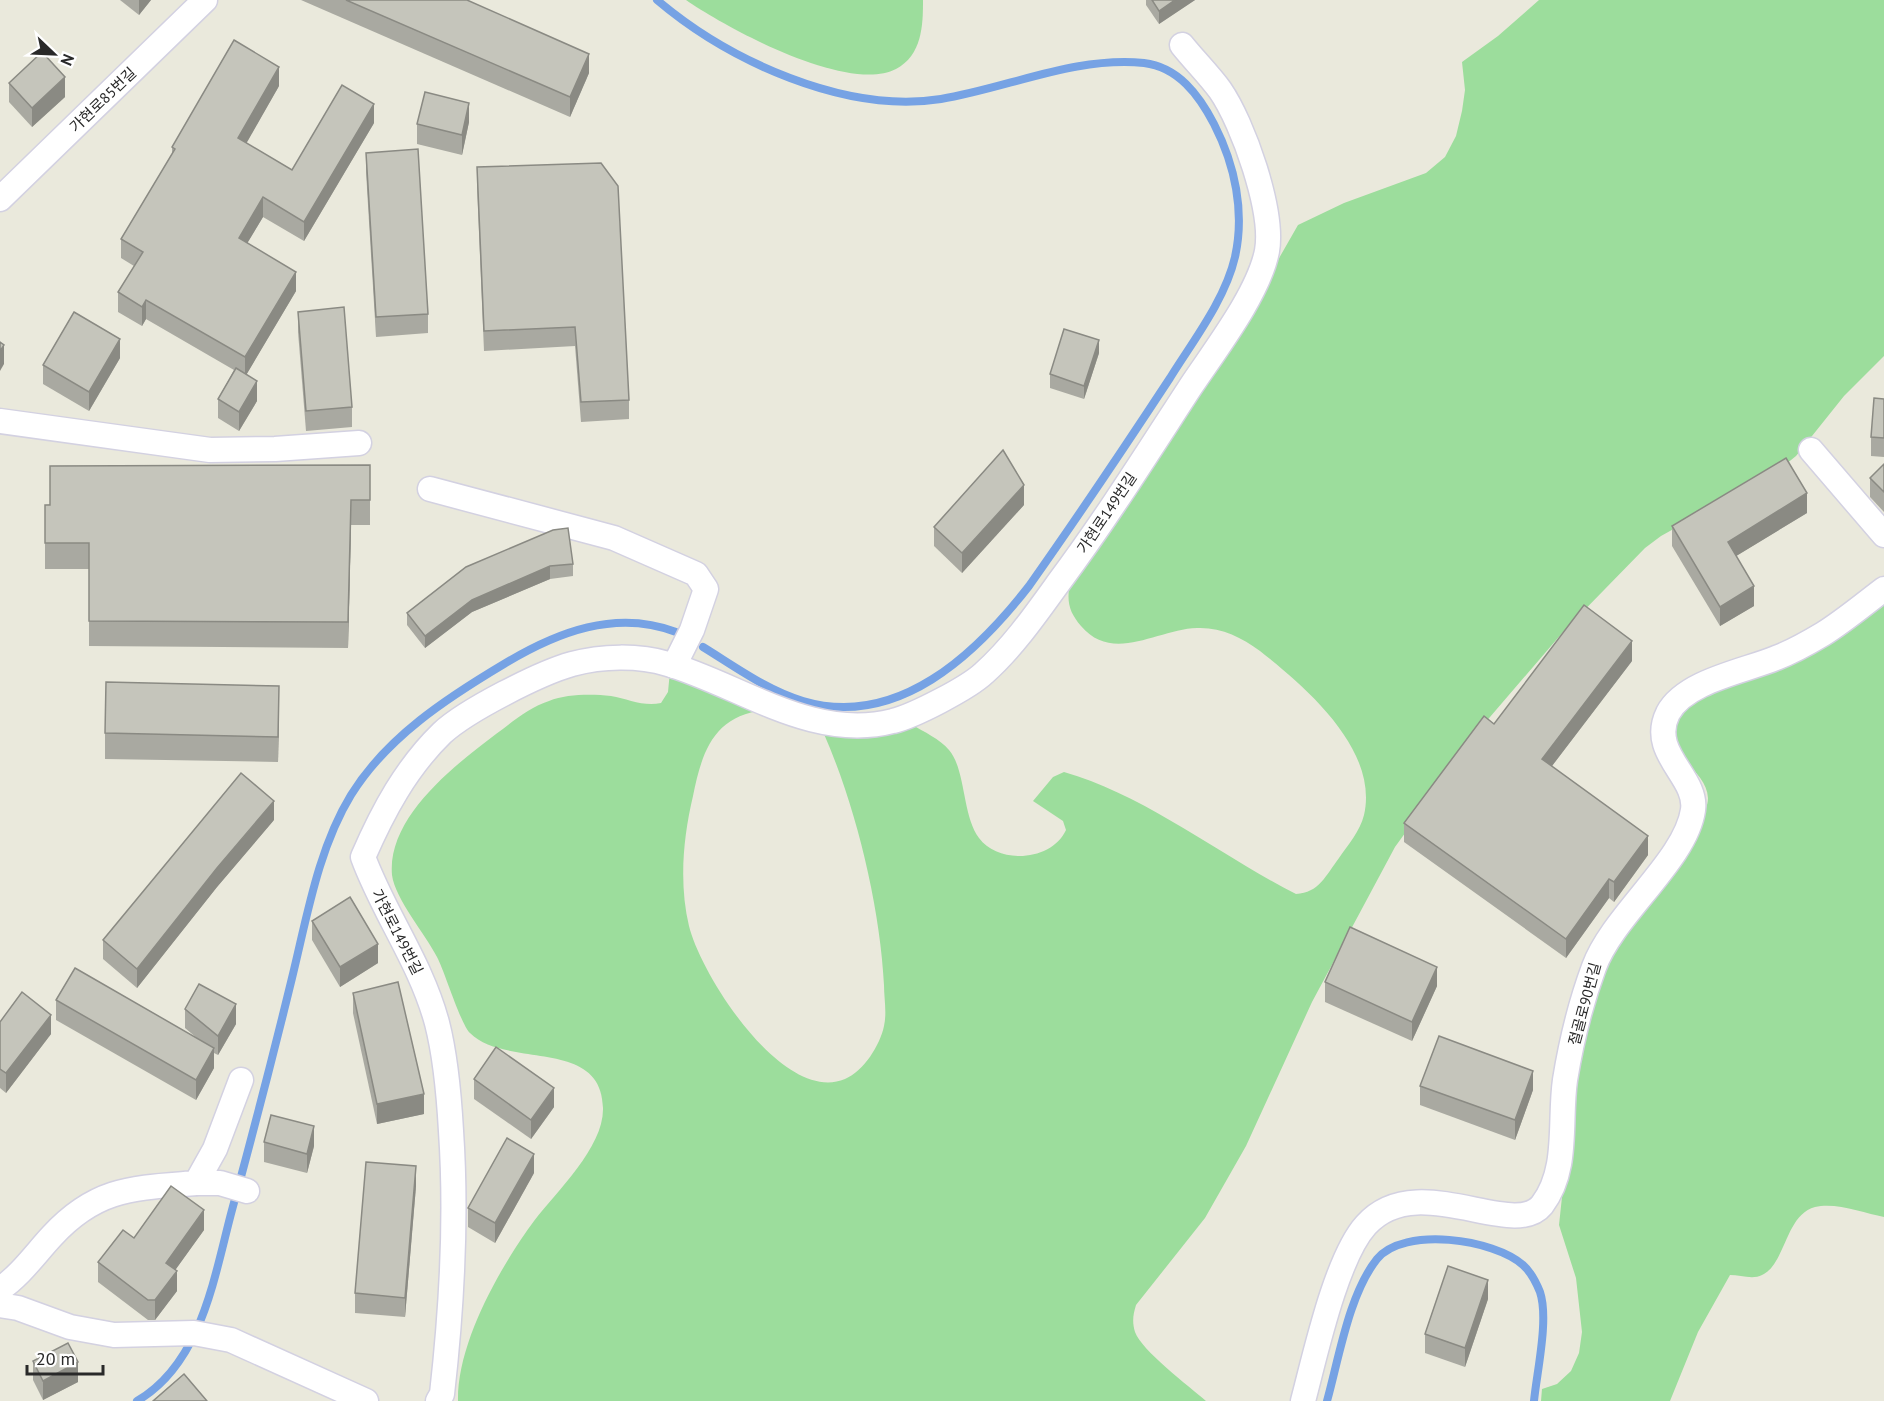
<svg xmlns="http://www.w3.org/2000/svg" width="1884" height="1401" font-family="'PT Sans','Noto Sans KR',sans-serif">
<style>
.green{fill:#9cdd9c}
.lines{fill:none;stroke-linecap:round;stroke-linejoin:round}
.stream{stroke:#76a2e4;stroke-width:8}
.minor-casing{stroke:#d3d1e1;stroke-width:27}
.minor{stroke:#fff;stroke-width:24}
.wall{fill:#a9a9a1}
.shaded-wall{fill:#8a8a83}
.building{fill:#c5c5bb;stroke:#8a8a83;stroke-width:1.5}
.labels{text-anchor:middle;stroke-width:4.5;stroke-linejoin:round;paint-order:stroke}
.street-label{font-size:15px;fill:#292929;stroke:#fff}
</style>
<rect width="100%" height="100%" fill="#eae9dc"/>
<g class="green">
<path d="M 686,0 L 923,0 C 923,26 922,55 896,69 C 848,94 726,28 686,0 Z"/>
<path d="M 1539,0 L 1884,0 L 1884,356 L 1844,396 L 1796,456 L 1776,472 L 1661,536 L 1645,548 L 1563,632 L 1484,724 L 1395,847 L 1312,1002 L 1246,1146 L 1205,1218 L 1136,1305 C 1133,1315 1132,1322 1135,1332 C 1141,1350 1190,1387 1206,1401 L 458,1401 C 457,1343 500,1267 534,1221 C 557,1191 604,1147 603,1108 C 602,1037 506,1069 470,1033 C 461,1025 445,972 437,957 C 426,935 395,899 392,875 C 387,817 455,765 496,734 C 512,722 530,707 549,701 C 567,694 591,694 611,696 C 628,699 644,707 661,703 L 668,692 L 670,671 L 764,710 C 714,716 702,751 693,796 C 683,838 679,884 689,926 C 701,975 783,1105 845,1079 C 864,1071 880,1045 884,1026 C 887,1013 884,998 884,985 C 880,906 856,807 824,734 L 857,735 L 911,724 C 924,732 940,739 949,750 C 966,770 962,815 979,838 C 999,865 1052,861 1066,830 L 1063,821 L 1033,801 L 1053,777 L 1064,772 C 1145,795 1221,856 1296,894 C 1319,893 1326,875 1339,858 C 1348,845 1360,831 1364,815 C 1379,750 1306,687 1260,651 C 1241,637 1221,627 1197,628 C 1158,629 1113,664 1081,626 C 1071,614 1067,605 1069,589 L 1258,295 L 1298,225 L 1344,203 L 1426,173 L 1445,157 L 1456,136 L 1462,111 L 1465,90 L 1462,62 L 1498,36 Z"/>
<path d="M 1884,600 L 1884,1217 C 1864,1213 1836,1202 1815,1207 C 1785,1215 1786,1264 1762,1275 C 1753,1280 1740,1275 1730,1275 L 1698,1332 L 1670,1401 L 1541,1401 L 1542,1389 L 1557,1384 L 1571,1371 L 1579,1353 L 1582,1332 L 1576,1278 L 1559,1225 L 1577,1057 L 1604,970 L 1701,820 C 1704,813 1708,806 1708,798 C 1706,759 1634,751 1698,697 Z"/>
</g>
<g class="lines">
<g class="stream">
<path d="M 657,0 C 729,61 845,114 941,99 C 1008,88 1075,56 1144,63 C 1178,67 1199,95 1214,124 C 1235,165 1245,212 1235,257 C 1225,300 1193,341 1170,378 C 1124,448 1077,518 1029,586 C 976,654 898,729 803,701 C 768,691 734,666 703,647"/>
<path d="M 137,1401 C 202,1363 214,1277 232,1210 C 253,1133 273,1056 292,978 C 307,917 318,849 351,795 C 387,737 447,698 504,664 C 557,632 616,609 676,632"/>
<path d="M 1327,1401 C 1339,1358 1349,1294 1377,1259 C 1404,1226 1494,1239 1523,1265 C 1531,1272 1536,1282 1540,1292 C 1549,1319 1537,1371 1534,1401"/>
</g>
<g class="minor-casing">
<g id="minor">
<polyline points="0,199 205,0"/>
<polyline points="0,421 210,450 275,449 359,443"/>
<polyline points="1811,450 1884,535"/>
<polyline points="430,489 614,538 696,574 706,589 692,630 674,666"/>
<polyline points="196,1183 220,1183 247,1191"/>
<path d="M 0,1289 C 20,1276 36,1253 52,1236 C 97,1187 135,1188 196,1183 L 215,1149 L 241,1080"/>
<polyline points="0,1305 18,1308 70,1327 114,1335 194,1333 231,1340 366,1401"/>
<path d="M 438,1401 L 442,1394 C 452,1306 457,1219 451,1131 C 449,1095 446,1058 437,1023 C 421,963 384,914 363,857 C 383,811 406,768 442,733 C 467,710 540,673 572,664 C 602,656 638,655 668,664 C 740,685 813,742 893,721 C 914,716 968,688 984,673 C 1013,647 1036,614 1059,582 C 1106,519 1148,452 1191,386 C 1215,350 1259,293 1267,251 C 1274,211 1243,123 1220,90 C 1209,75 1194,60 1182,45"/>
<path d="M 1303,1401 C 1315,1356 1336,1258 1366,1225 C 1417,1168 1513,1241 1542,1205 C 1569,1170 1559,1121 1565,1080 C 1571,1043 1581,1002 1594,967 C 1613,915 1686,860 1693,810 C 1698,777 1648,753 1668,713 C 1685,681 1745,671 1776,658 C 1792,652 1808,643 1823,634 C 1844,621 1864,604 1884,589"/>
</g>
</g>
<use href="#minor" class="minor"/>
</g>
<g class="wall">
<polygon points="120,0 151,0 139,15"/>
<polygon points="301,0 467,0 589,73 570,117"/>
<polygon points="1146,0 1195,0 1159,24 1146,5"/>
<polygon points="9,83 65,97 32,127 9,102"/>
<polygon points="279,86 246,143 292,170 374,123 304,241 263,217 247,243 296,291 246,375 257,401 239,431 218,418 218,399 234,370 146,319 142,326 118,312 118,292 134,266 121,258 121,239 172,154 172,147"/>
<polygon points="469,122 462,155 417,144 417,124"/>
<polygon points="366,153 428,314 428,333 376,337 366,172"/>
<polygon points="477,167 629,400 629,419 581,422 575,346 484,351 477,186"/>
<polygon points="298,312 352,407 352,427 306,431 298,332"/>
<polygon points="1099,353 1084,399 1050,388 1050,374"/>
<polygon points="120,358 89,411 43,384 43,365"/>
<polygon points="1884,399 1884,457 1871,456 1871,437"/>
<polygon points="1884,464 1884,512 1870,497 1870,478"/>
<polygon points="370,465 370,525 351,525 348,648 89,646 89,569 45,569 45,505"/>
<polygon points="1024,505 962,573 934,546 934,527"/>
<polygon points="1807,513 1736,556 1754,606 1720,626 1672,546 1672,526"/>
<polygon points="573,564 573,576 550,579 472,612 425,648 407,625 407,613 466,567"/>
<polygon points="1632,661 1552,766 1648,855 1614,902 1609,898 1566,958 1404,842 1404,823 1494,724"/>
<polygon points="279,711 278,762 105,759 105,733"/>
<polygon points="274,820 217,887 137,988 103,959 103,940"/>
<polygon points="312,921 378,963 340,987 312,940"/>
<polygon points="1325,982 1437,986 1412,1041 1325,1002"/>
<polygon points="353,993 424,1114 377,1124 353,1013"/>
<polygon points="56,1000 198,1039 185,1028 185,1009 236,1024 218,1055 214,1053 214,1068 196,1100 56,1020"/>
<polygon points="0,1022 51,1034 6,1093 0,1088"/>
<polygon points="474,1079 554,1107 531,1139 474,1099"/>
<polygon points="1420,1086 1533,1090 1515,1140 1420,1105"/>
<polygon points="264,1142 314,1146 307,1173 264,1162"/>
<polygon points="534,1173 495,1243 468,1227 468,1208"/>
<polygon points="416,1186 405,1317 355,1313 355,1293"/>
<polygon points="204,1230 175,1270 177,1291 155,1320 148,1320 98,1282 98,1262 134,1238"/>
<polygon points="1488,1299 1465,1367 1425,1353 1425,1334"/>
<polygon points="33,1361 78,1382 43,1400 33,1380"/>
</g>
<g class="shaded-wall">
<polygon points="139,0 151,0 139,15"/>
<polygon points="1175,0 1195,0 1159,24 1159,11"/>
<polygon points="589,54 589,73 570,117 570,97"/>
<polygon points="279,67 279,86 238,158 238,138"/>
<polygon points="65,77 65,97 32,127 32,108"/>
<polygon points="469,103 469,122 462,155 462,135"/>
<polygon points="374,104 374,123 304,241 304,222"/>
<polygon points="263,197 263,217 239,257 239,238"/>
<polygon points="296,272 296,291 245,377 245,357"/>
<polygon points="146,300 146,319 142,326 142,307"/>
<polygon points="120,339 120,358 89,411 89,392"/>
<polygon points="1099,340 1099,353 1084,399 1084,386"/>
<polygon points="4,345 4,364 0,371 0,351"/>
<polygon points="257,381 257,401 239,431 239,412"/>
<polygon points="1024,485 1024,505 962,573 962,553"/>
<polygon points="1807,493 1807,513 1728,561 1728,542"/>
<polygon points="351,500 351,525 348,648 348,622"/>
<polygon points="550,566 550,579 472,612 425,648 425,636 472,600"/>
<polygon points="1754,586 1754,606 1720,626 1720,607"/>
<polygon points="1632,641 1632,661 1542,779 1542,759"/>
<polygon points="279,686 279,711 278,762 278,737"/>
<polygon points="274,801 274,820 217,887 137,988 137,969 217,868"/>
<polygon points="1648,836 1648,855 1614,902 1614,882"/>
<polygon points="1609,879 1609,898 1566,958 1566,939"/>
<polygon points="378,944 378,963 340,987 340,967"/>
<polygon points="1437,967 1437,986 1412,1041 1412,1022"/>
<polygon points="236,1004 236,1024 218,1055 218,1036"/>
<polygon points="51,1015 51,1034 6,1093 6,1073"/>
<polygon points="214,1048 214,1068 196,1100 196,1080"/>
<polygon points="1533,1071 1533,1090 1515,1140 1515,1120"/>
<polygon points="554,1088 554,1107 531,1139 531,1120"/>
<polygon points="424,1094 424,1114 377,1124 377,1104"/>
<polygon points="314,1126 314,1146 307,1173 307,1154"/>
<polygon points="534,1154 534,1173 495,1243 495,1223"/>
<polygon points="416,1166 416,1186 405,1317 405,1298"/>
<polygon points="204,1210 204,1230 166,1283 166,1263"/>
<polygon points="177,1271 177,1291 155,1320 155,1300"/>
<polygon points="1488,1280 1488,1299 1465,1367 1465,1348"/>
<polygon points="78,1362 78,1382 43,1400 43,1381"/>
</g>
<g class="building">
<polygon points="346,0 467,0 589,54 570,97"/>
<polygon points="1152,0 1175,0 1159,11"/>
<polygon points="234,40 279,67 238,138 292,170 342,85 374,104 304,222 263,197 239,238 296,272 245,357 146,300 142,307 118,292 143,252 121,239 175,149 172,147"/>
<polygon points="42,52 65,77 32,108 9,83"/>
<polygon points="425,92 469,103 462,135 417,124"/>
<polygon points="418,149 428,314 376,317 366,153"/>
<polygon points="601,163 618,186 629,400 581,402 575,327 484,331 477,167"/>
<polygon points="344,307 352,407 306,411 298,312"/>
<polygon points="74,312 120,339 89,392 43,365"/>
<polygon points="1064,329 1099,340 1084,386 1050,374"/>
<polygon points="0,342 4,345 0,351"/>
<polygon points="236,368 257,381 239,412 218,399"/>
<polygon points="1874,398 1884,399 1884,438 1871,437"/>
<polygon points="1003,450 1024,485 962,553 934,527"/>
<polygon points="1786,458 1807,493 1728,542 1754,586 1720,607 1672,526"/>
<polygon points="1884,464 1884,492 1870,478"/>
<polygon points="370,465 370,500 351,500 348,622 89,621 89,543 45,543 45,505 50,505 50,466"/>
<polygon points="568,528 573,564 550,566 472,600 425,636 407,613 466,567 553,530"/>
<polygon points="1584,605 1632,641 1542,759 1648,836 1614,882 1609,879 1566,939 1404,823 1484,716 1494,724"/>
<polygon points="106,682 279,686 278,737 105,733"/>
<polygon points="241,773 274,801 217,868 137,969 103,940"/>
<polygon points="350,897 378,944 340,967 312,921"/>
<polygon points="1350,927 1437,967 1412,1022 1325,982"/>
<polygon points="75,968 214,1048 196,1080 56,1000"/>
<polygon points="398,982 424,1094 377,1104 353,993"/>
<polygon points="199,984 236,1004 218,1036 185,1009"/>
<polygon points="22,992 51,1015 6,1073 0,1069 0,1022"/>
<polygon points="1439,1036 1533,1071 1515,1120 1420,1086"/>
<polygon points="496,1047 554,1088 531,1120 474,1079"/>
<polygon points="271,1115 314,1126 307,1154 264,1142"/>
<polygon points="507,1138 534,1154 495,1223 468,1208"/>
<polygon points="366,1162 416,1166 405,1298 355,1293"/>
<polygon points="171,1186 204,1210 166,1263 177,1271 155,1300 148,1300 98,1262 123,1230 134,1238"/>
<polygon points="1448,1266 1488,1280 1465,1348 1425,1334"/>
<polygon points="68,1343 78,1362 43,1381 33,1361"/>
<polygon points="184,1374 207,1401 153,1401"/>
</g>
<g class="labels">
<g class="street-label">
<text transform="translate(103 100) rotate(-44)" y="5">가현로85번길</text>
<text transform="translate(1107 513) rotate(-56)" y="5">가현로149번길</text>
<text transform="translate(397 932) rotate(63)" y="5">가현로149번길</text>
<text transform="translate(1585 1004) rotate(-75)" y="5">절골로90번길</text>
</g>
</g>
<g transform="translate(54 54) rotate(113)" stroke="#ffffff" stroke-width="4.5" paint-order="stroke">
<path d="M0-4.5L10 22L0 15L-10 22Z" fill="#292929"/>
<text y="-9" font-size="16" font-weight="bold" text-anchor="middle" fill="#292929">N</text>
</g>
<path d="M27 1365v9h76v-9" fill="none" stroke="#292929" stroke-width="3"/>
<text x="36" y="1365" font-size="18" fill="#292929" stroke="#ffffff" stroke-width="4.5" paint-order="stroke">20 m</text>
</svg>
